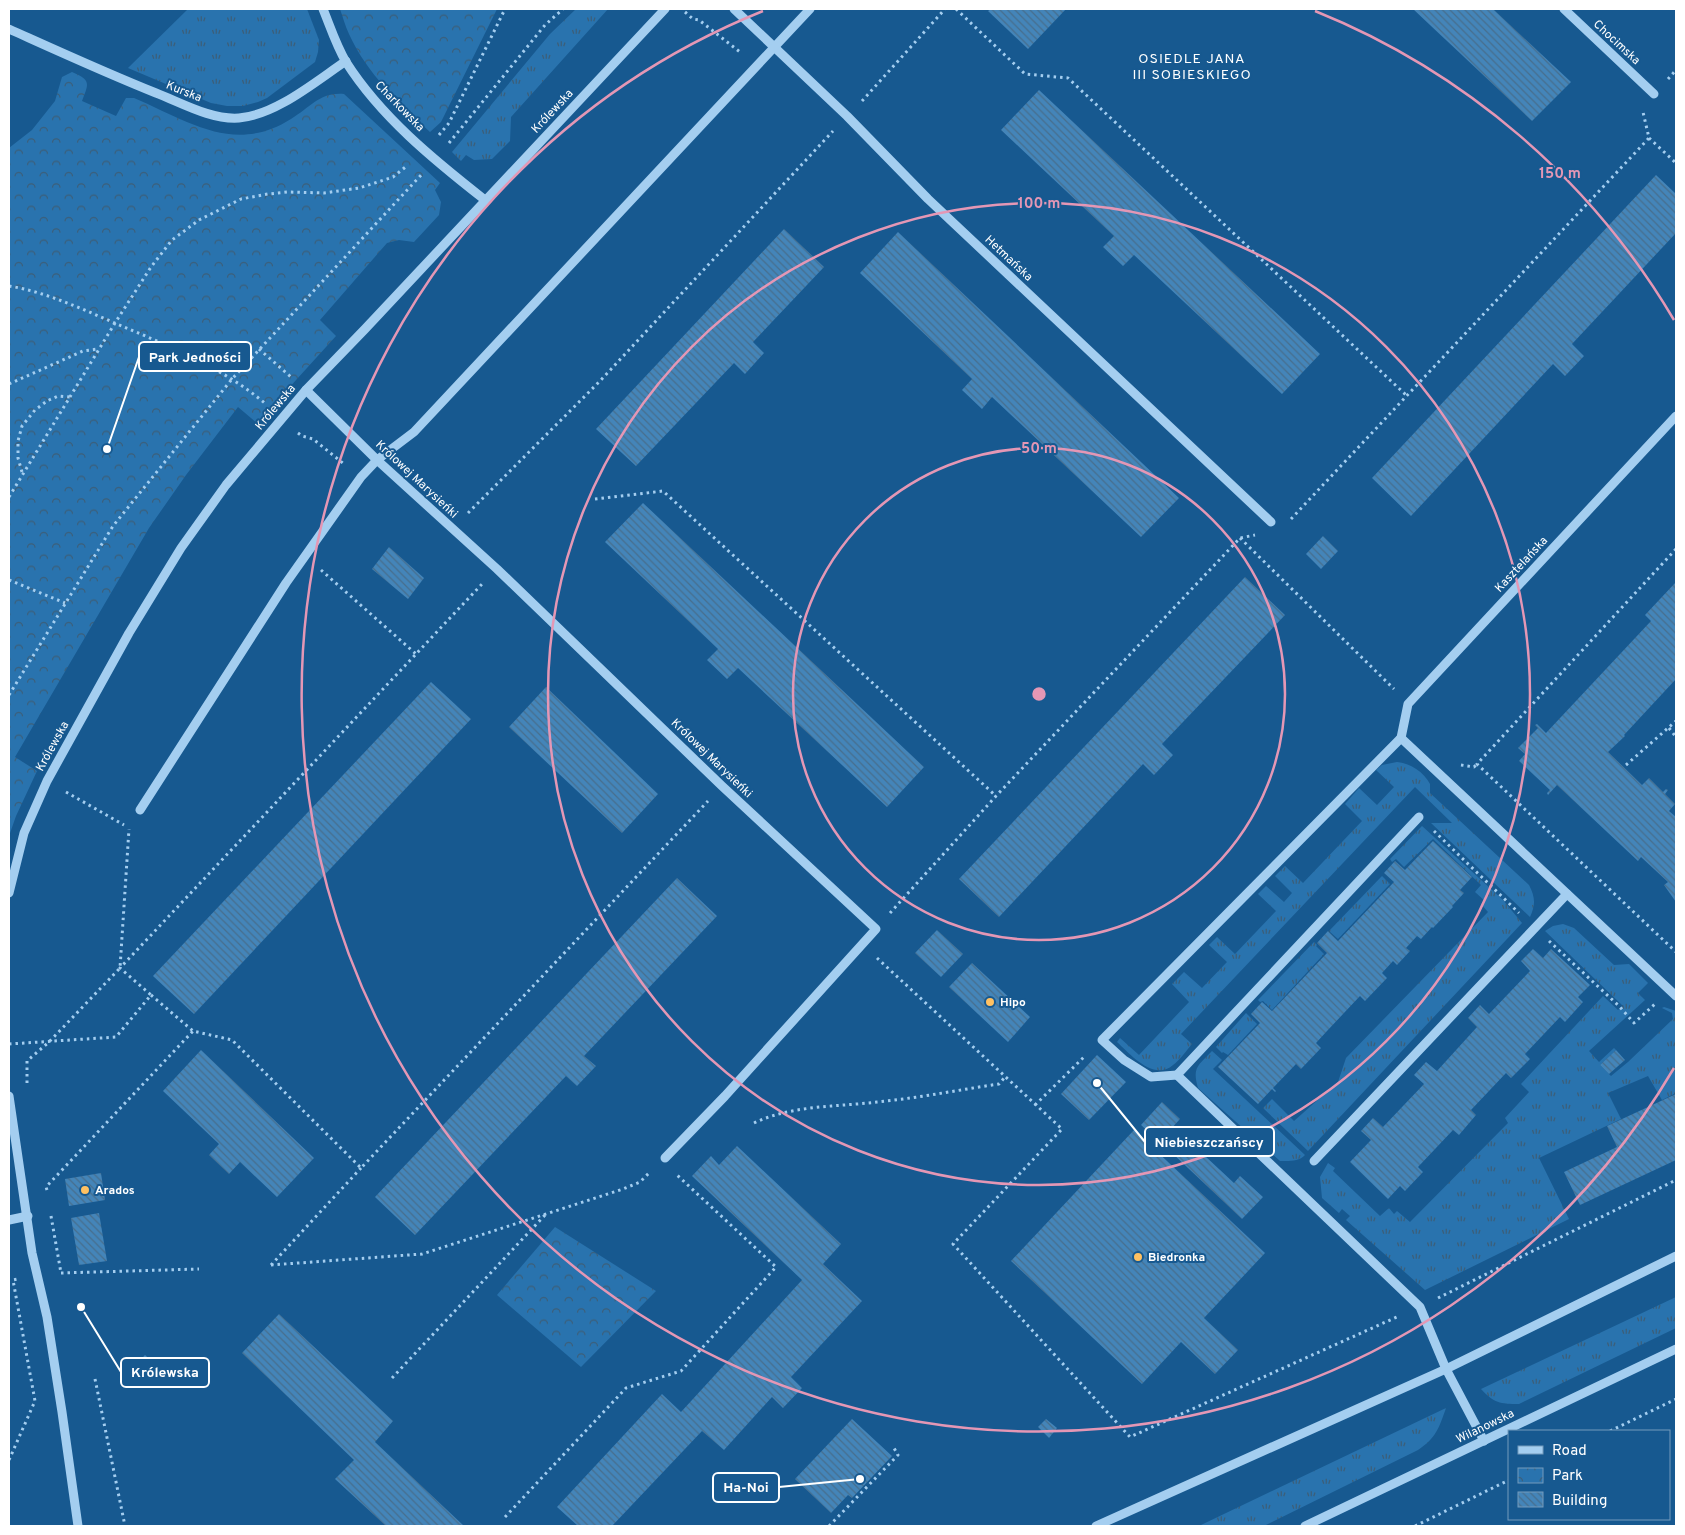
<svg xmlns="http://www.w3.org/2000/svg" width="1685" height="1535" font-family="Overpass,sans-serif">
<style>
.grass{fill:url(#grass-tufts)}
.park{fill:url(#park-crowns)}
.building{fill:url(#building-back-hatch)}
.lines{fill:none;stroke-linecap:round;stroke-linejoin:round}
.path{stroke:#a4cef0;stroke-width:3;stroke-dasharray:2.5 4;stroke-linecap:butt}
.minor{stroke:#a4cef0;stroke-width:9}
.ring{fill:none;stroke:#e497b5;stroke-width:2.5}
.poi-dot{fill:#ffc162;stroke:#175990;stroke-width:2}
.labels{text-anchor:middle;stroke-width:4;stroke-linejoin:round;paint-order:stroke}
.street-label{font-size:12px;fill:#fff;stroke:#175990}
.poi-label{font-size:12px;font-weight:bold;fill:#fff;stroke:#175990;text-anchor:start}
.neighbourhood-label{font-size:14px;letter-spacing:1px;fill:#fff;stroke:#175990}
.centre{fill:#e497b5;stroke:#175990;stroke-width:2.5}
.ring-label{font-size:15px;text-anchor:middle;font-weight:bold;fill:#e497b5;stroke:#175990;stroke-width:4;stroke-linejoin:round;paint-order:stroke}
.leader{fill:none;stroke:#fff;stroke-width:2}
.callout-dot{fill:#fff;stroke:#175990;stroke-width:2}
.callout{fill:#175990;stroke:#fff;stroke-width:2}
.callout-label{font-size:14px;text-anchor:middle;font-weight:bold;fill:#fff}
</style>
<defs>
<pattern id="grass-tufts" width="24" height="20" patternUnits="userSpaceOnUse" patternTransform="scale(1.25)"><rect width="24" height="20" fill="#2973ae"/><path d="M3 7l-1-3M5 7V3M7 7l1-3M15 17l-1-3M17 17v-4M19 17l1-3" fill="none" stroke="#3c5e78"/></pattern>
<pattern id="park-crowns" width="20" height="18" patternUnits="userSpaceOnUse" patternTransform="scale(1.25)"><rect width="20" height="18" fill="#2973ae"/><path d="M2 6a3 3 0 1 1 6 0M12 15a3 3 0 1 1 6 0" fill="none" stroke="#3c5e78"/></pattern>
<pattern id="building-back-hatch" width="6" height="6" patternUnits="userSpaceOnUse" patternTransform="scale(1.25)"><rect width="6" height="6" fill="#4485b9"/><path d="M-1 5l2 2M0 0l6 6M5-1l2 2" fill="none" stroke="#476e8d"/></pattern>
</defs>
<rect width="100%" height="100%" fill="#175990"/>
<g class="grass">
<polygon points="188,9 307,9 319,40 318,52 315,62 267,98 258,102 243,106 227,106 211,103 128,68"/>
<polygon points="576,9 608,9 511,117 510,141 492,159 474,160 466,155 461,161 452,152 550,34"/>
<path d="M 1397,762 C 1410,763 1424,772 1430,784 L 1430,793 L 1529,885 C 1535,897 1536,904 1530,917 L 1431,823 L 1452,823 L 1415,787 L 1181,1034 L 1192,1044 C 1186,1051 1180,1060 1173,1065 C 1154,1082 1130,1054 1117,1042 L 1120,1038 L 1139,1055 L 1189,1002 L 1172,984 L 1184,972 L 1202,988 L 1227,962 L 1209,945 L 1217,937 L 1235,954 L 1276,911 L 1258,894 L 1266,886 L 1284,902 L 1292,893 L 1275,876 L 1285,866 L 1303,883 L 1362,821 L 1345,804 L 1359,788 L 1377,805 L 1394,787 L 1376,770 L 1382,765 Z"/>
<polygon points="1422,826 1503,900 1522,923 1308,1151 1263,1108 1272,1099 1294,1121 1338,1082 1346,1058 1488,912 1481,904 1485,901 1475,892 1481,885 1433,839 1404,867 1396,859 1392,862 1390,859"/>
<polygon points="1382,876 1390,884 1338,939 1329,931"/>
<polygon points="1563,924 1574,928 1614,965 1629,964 1648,983 1638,993 1645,1000 1589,1051 1599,1062 1614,1048 1616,1050 1600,1065 1611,1076 1628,1062 1673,1019 1672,1013 1662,1008 1664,1007 1676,1011 1676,1093 1662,1100 1648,1076 1608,1093 1621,1119 1539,1158 1569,1219 1425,1290 1346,1220 1350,1216 1342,1209 1339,1213 1322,1198 1320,1177 1328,1163 1335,1168 1333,1171 1380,1216 1389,1208 1394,1214 1397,1211 1410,1222 1508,1123 1505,1118 1529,1092 1521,1084 1603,996 1618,1010 1623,1006 1545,931 1553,926"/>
<polygon points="1314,942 1317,945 1316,946 1324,954 1272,1010 1263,1001 1260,1002 1258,1000"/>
<polygon points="1246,1013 1257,1024 1228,1055 1223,1052 1222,1053 1216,1047"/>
<path d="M 1212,1051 L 1222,1060 L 1213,1069 L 1305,1155 C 1299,1162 1288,1161 1280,1161 L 1198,1088 C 1192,1067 1198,1066 1212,1051 Z"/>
<path d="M 1676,1297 L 1676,1328 L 1519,1404 C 1500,1404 1494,1403 1481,1389 Z"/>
<path d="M 1446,1408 C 1439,1428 1436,1438 1418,1450 L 1264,1526 L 1202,1526 L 1201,1525 Z"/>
</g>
<g class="park">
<path d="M 340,9 L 497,9 L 441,122 L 430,132 C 399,103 367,74 349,34 C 345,26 343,17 340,9 Z"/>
<path d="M 72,72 C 91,80 89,83 82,101 L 116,116 L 126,98 L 134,98 C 188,121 234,155 291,119 C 311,107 320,92 344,94 L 440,183 L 435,190 L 441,202 L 439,215 L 414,242 L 399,240 L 387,243 L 320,320 L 336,336 L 257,423 L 238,407 L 186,475 L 149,528 L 15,757 L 37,771 L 16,816 L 9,836 L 9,148 L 32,130 L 55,101 L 62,77 Z"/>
<polygon points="555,1227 656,1291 581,1367 497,1295"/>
</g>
<g class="building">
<polygon points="991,9 1066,9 1028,49 988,11"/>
<polygon points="1413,9 1493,9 1571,82 1532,121"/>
<polygon points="1039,90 1320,354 1282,394 1134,255 1123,266 1103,247 1114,236 1001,130"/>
<polygon points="1656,175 1676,194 1676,233 1572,344 1584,356 1565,376 1553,364 1411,516 1372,478"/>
<polygon points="784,229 824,267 753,342 764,353 745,374 734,363 636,466 596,429"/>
<polygon points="898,232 1179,498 1141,537 992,397 982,409 962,390 972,379 860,273"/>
<polygon points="643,503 924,767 887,807 738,668 727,679 707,660 718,649 605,542"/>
<polygon points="1323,536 1338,551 1321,569 1306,554"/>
<polygon points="389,547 424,578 408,599 372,569"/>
<polygon points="1245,577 1285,615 1162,744 1173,755 1154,775 1143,764 999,917 959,879"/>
<polygon points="1676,582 1676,679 1624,735 1625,736 1608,752 1642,785 1649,778 1663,792 1666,789 1668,790 1665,794 1675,804 1669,811 1676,817 1676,902 1664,885 1668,882 1641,857 1638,861 1557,785 1548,795 1547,793 1550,790 1519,761 1525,754 1518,748 1538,728 1535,725 1537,724 1546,733 1651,621 1645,615"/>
<polygon points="431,682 471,719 194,1014 153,976"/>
<polygon points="546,687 658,794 622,833 509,727"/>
<polygon points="1433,841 1472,877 1460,890 1464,893 1452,906 1453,907 1433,928 1432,927 1421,939 1417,936 1406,948 1410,951 1397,965 1393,961 1382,973 1387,978 1365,1001 1360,996 1327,1031 1316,1043 1321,1048 1301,1069 1296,1064 1273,1088 1276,1091 1275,1092 1272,1089 1258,1104 1218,1067 1260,1023 1251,1014 1262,1002 1272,1011 1327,953 1317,943 1328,931 1338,941 1394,882 1384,873 1395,861 1405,870"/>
<polygon points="677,878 717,916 584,1056 596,1066 577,1086 566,1076 415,1235 375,1197"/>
<polygon points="937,930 963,954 941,977 915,953"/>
<polygon points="1533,949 1543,958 1551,949 1590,985 1578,997 1583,1002 1565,1022 1560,1017 1525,1054 1530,1059 1511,1078 1506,1073 1471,1110 1476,1115 1459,1135 1453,1130 1418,1167 1423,1172 1405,1191 1400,1186 1388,1199 1350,1162 1371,1140 1361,1131 1373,1118 1383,1127 1403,1106 1424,1084 1414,1075 1426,1062 1437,1071 1477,1027 1468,1018 1480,1005 1489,1014 1530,971 1521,961"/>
<polygon points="972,963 1030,1017 1008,1042 949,987"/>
<polygon points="201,1050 314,1158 277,1197 240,1162 229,1174 209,1155 219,1144 163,1091"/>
<polygon points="1616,1050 1625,1060 1609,1074 1600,1065"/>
<polygon points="1097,1055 1126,1082 1089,1120 1061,1094"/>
<polygon points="1676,1094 1676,1160 1580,1205 1564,1172 1617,1147 1607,1126"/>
<polygon points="1162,1102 1180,1119 1159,1142 1141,1125"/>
<polygon points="1191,1129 1212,1149 1205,1156 1234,1183 1240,1176 1263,1197 1242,1219 1170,1151"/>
<polygon points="1134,1130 1265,1253 1204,1318 1238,1350 1215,1374 1181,1342 1142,1384 1011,1261"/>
<polygon points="737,1146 841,1244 823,1264 862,1301 791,1377 802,1388 783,1408 772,1397 724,1450 702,1431 612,1526 578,1526 557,1507 662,1394 681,1412 802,1280 692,1176 711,1156 719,1165"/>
<polygon points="101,1173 105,1200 69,1206 65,1179"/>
<polygon points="99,1213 107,1261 79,1265 71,1218"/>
<polygon points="279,1314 393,1421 375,1442 464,1526 386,1526 335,1479 354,1460 242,1353"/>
<polygon points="145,1355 162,1371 147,1385 131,1370"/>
<polygon points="852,1419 892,1456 852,1498 848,1495 831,1513 795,1479"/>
<polygon points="1046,1419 1057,1428 1049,1438 1038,1427"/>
</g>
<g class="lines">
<g class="path">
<polyline points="956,9 1025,74 1068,78 1406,395"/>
<polyline points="685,12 693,19 699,20 740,52"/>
<polyline points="1668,79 1676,70"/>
<polyline points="862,101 945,9"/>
<polyline points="439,135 449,123 505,9"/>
<polyline points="1649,138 1676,163"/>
<polyline points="449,143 545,25 563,9"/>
<path d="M 9,286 C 46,292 82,309 117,324 C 169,346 224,368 267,405"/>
<polyline points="259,349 291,377"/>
<polyline points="9,384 83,351 98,349"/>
<polyline points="298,433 302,436 313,439 344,464"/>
<polyline points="22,472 18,458 18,441 22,426 35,410 47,401 58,396 70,397"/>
<polyline points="9,497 115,323 151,267 172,240 199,220 241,199 268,194 288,192 324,193 359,188 393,177 408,165"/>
<polyline points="595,499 663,491 996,796"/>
<polyline points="468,513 600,381 833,131"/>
<polyline points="1291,519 1649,138 1643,112"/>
<polyline points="1240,538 1394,689"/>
<polyline points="1676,549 1477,764 1676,952"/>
<polyline points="321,570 416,654"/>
<polyline points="9,580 65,603"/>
<polyline points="9,695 113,526 232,379 422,174"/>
<polyline points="1669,728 1676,737"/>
<polyline points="1461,765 1474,767 1477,764"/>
<polyline points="1626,765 1676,721"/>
<polyline points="66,792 124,825"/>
<polyline points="1434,831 1519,913"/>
<polyline points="890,913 996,796 1240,538 1255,535"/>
<polyline points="1549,941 1619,1006 1634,1023 1655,1004"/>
<polyline points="877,958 1062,1129 953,1244 1130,1437 1399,1316"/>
<polyline points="151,995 193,1031 232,1040 361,1168 708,801"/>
<polyline points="9,1044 116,1037 151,995 120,968 482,584"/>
<polyline points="27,1083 27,1061 49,1042 120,968 129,829"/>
<polyline points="1035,1105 1086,1055"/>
<path d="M 754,1123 C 792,1105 836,1107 877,1102 C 918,1098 958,1090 999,1084 L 1005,1077"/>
<polyline points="47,1190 46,1187 193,1031"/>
<polyline points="51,1216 61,1273"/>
<polyline points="271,1265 422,1254 623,1189 640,1182 650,1172"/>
<polyline points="271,1265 361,1168"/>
<polyline points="61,1273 199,1269"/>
<polyline points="1438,1298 1676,1180"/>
<polyline points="392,1378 546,1214"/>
<polyline points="95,1379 125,1526"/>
<polyline points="1610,1431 1676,1399"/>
<polyline points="9,1460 35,1401 13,1280 18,1279"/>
<polyline points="505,1517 626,1388 681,1371 776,1267 677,1175"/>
<polyline points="829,1526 898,1455 894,1448"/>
<polyline points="1415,1526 1509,1480"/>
</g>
<g class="minor">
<path d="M 323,9 C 330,26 336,45 346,62 C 381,117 434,160 485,200"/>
<polyline points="734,9 847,116 928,199 1271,522"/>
<polyline points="1564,9 1654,94"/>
<path d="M 9,29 C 58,51 106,73 156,93 C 182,103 211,120 239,118 C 276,115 316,81 346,61"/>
<polyline points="306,390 377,460 497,569 722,786 876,929 725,1096 665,1158"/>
<polyline points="1401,738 1408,704 1676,416"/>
<polyline points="1401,738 1676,996"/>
<polyline points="140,810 286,583 361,477 377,460 414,432 810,9"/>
<polyline points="1419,817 1177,1075 1420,1307 1446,1369 1484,1441"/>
<polyline points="9,893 24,833 47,781 129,633 181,548 226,485 306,390 365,329 665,9"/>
<polyline points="1177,1075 1151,1077 1124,1060 1102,1040 1401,738"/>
<polyline points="9,1096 32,1253 47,1317 62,1412 78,1526"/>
<polyline points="1314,1161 1567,894"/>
<polyline points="9,1220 28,1216"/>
<polyline points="1096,1526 1446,1369 1676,1256"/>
<polyline points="1305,1526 1676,1349"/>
</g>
</g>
<g class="ring">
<circle cx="1039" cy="694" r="246"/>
<circle cx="1039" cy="694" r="491"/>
<path d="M1674 1068A737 737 0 1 1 763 11M1315 11A737 737 0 0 1 1674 320"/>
</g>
<g class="poi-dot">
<circle cx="990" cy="1002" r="5"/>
<circle cx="85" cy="1190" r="5"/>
<circle cx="1138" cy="1257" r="5"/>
</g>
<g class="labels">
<g class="street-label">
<text transform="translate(1617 42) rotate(43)" y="4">Chocimska</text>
<text transform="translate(184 91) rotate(22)" y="4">Kurska</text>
<text transform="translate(400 106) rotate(46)" y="4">Charkowska</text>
<text transform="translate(552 111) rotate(-47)" y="4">Królewska</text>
<text transform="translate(1009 258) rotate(43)" y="4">Hetmańska</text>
<text transform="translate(275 407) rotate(-50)" y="4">Królewska</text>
<text transform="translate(417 479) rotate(43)" y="4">Królowej Marysieńki</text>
<text transform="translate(1521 564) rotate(-47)" y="4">Kasztelańska</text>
<text transform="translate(52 746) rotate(-61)" y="4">Królewska</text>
<text transform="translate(712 758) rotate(44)" y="4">Królowej Marysieńki</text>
<text transform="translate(1485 1426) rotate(-26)" y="4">Wilanowska</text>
</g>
<g class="poi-label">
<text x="1000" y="1006">Hipo</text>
<text x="95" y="1194">Arados</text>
<text x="1148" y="1261">Biedronka</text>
</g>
<g class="neighbourhood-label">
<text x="1192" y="63">OSIEDLE JANA<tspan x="1192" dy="16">III SOBIESKIEGO</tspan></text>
</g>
</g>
<circle cx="1039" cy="694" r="8" class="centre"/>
<g class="ring-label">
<text x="1560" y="178">150 m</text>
<text x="1039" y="208">100 m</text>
<text x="1039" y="453">50 m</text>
</g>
<path class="leader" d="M107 449L139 357M1097 1083L1145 1142M81 1307L121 1372M860 1479L779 1487"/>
<g class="callout-dot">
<circle cx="107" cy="449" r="5"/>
<circle cx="1097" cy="1083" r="5"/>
<circle cx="81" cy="1307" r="5"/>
<circle cx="860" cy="1479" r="5"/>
</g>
<g class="callout">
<rect x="139" y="342" width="112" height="29" rx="5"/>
<rect x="1145" y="1127" width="129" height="29" rx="5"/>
<rect x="121" y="1358" width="88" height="29" rx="5"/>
<rect x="713" y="1473" width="66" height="29" rx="5"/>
</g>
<g class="callout-label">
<text x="195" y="362">Park Jedności</text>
<text x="1209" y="1147">Niebieszczańscy</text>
<text x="165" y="1377">Królewska</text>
<text x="746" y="1492">Ha-Noi</text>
</g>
<rect width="1685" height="1535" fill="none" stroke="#ffffff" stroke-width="20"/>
<rect x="1508" y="1430" width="162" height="90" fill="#175990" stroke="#749bbc"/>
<rect x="1518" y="1446" width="25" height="8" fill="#a4cef0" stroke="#749bbc"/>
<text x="1552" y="1455" font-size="15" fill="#ffffff">Road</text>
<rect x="1518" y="1468" width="25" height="15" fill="url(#park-crowns)" stroke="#749bbc"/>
<text x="1552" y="1480" font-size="15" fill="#ffffff">Park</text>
<rect x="1518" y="1492" width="25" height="15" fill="url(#building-back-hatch)" stroke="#749bbc"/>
<text x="1552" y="1505" font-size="15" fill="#ffffff">Building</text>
</svg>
